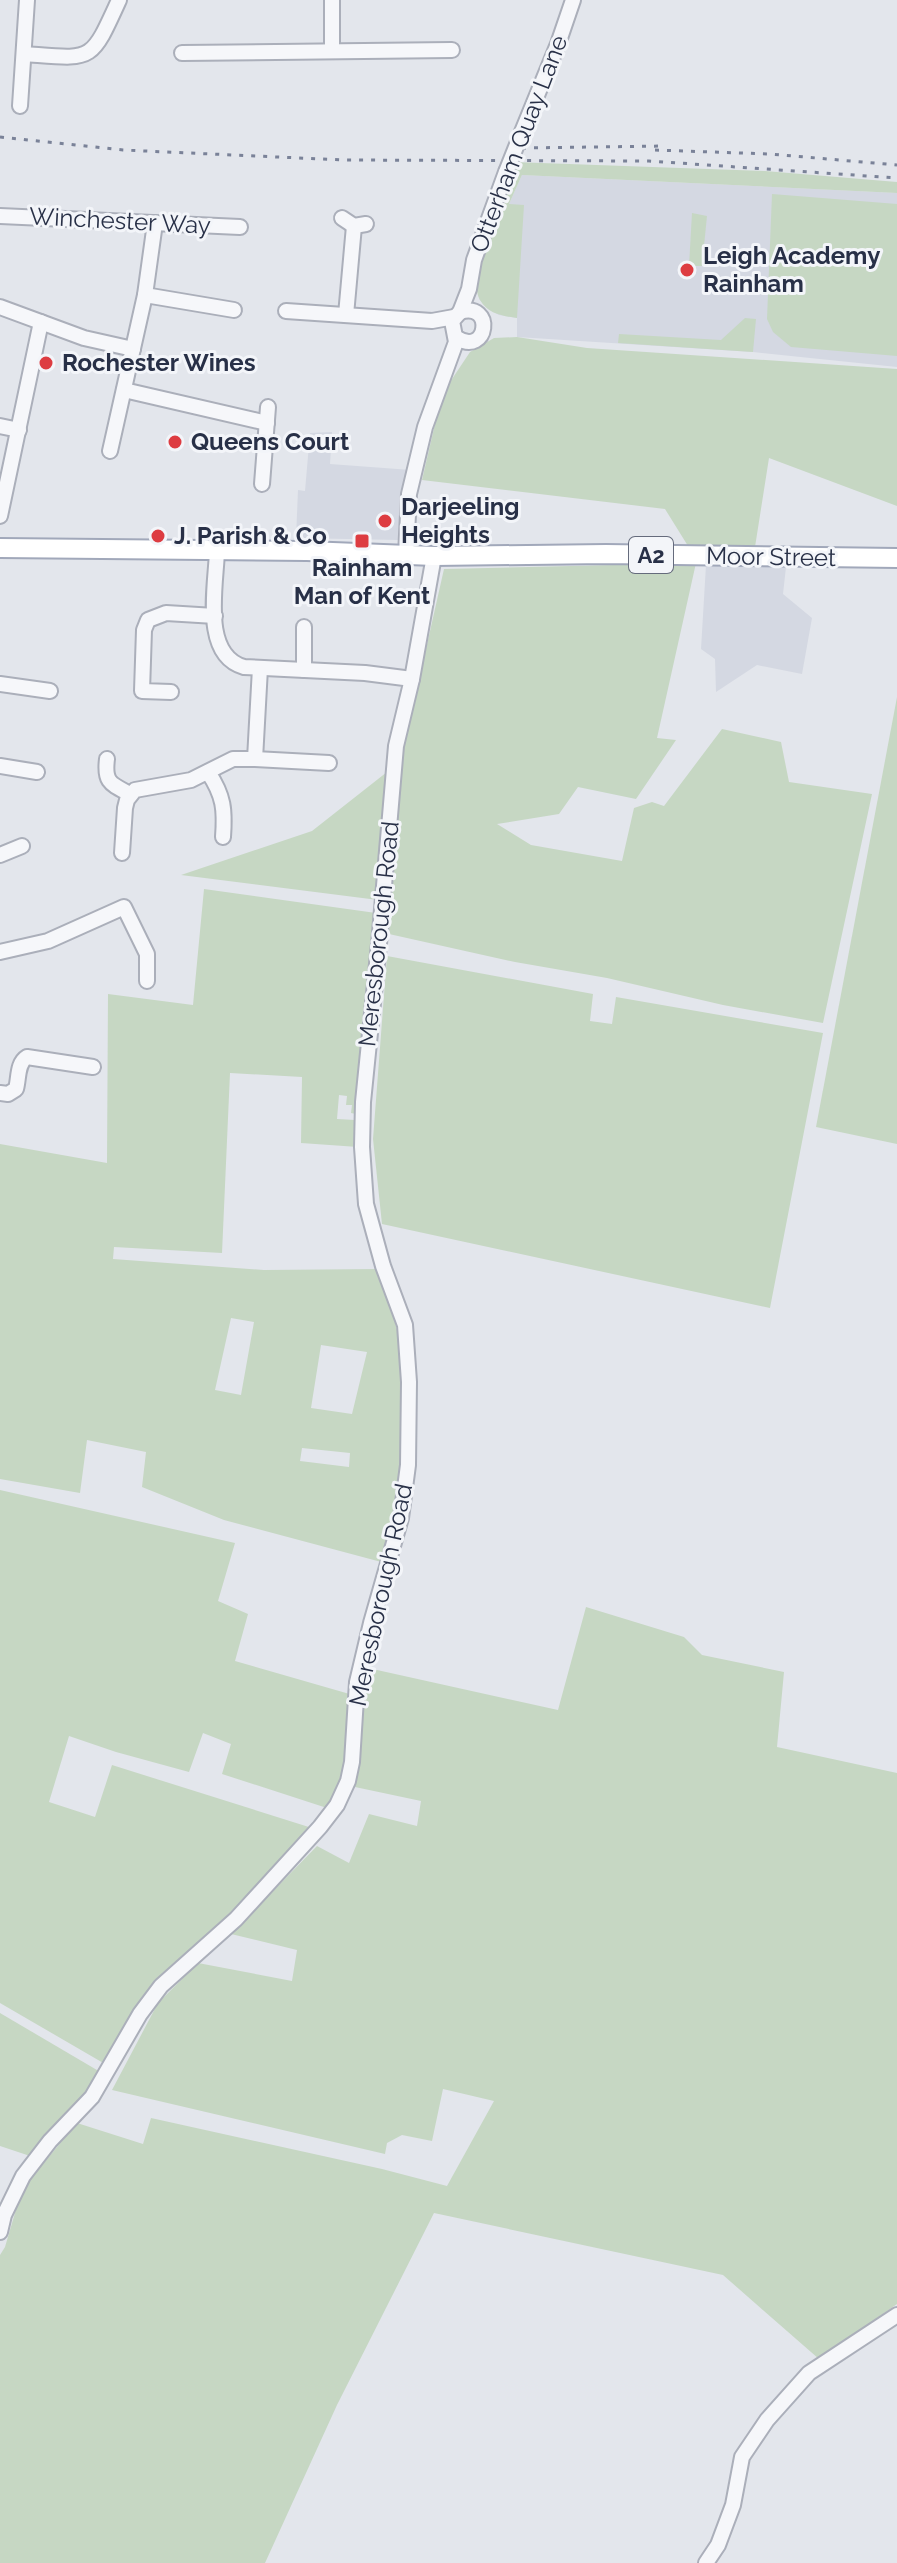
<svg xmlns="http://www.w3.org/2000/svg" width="897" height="2563" font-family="Raleway,sans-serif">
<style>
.built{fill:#d4d8e2}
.green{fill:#c6d7c3;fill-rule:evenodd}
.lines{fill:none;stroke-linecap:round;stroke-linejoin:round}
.minor-casing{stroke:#abafba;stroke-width:18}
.major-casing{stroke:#a1a8ba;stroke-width:22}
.minor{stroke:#f6f7fa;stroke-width:14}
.major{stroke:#fff;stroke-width:18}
.rail{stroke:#7a8298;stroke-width:3;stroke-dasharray:4 8;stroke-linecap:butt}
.minor-bridge-casing{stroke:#abafba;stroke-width:18;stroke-linecap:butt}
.minor-bridge{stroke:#f6f7fa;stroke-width:14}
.poi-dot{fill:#dd3c41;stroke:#f3f5f9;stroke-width:3}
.labels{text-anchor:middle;stroke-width:6;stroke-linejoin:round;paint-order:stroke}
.shield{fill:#f3f5f9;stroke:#656b7c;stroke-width:2}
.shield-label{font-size:22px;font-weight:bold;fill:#283047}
.street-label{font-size:24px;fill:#283047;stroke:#f3f5f9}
.poi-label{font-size:24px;font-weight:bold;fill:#283047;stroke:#f3f5f9;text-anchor:start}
</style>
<rect width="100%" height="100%" fill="#e3e6ec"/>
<g class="built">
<polygon points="522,175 897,193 897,367 753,352 517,337 517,318 499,315 488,309 479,299 509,204"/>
<polygon points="332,432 330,464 411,470 399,540 296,538 298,490 305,491 310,433"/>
<polygon points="706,565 786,567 783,594 812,618 802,674 757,665 716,692 715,659 701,649"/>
</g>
<g class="green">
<path d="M 513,162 L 765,171 L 897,182 L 897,193 L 522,175 L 509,204 L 524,205 L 517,318 C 503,316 488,314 480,300 C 465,275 503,190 513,162 Z"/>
<polygon points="772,194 897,204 897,356 791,347 773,332 767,319"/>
<polygon points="692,213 707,216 702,266 689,266"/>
<polygon points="745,318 756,319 753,352 618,343 619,334 721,340"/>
<polygon points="517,337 587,348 897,369 897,506 769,458 755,547 688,546 665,509 422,480 442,394 470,352 494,338"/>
<polygon points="696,563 657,738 676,740 636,799 578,787 559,814 497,824 531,845 622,861 634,808 652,802 664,806 722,729 781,742 789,782 872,794 823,1023 723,1005 607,978 515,962 389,934 403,751 444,569"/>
<polygon points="897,697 897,1144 816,1127"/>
<polygon points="387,772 378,900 181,875 312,831"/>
<path d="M 204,889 L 376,913 L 358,1147 L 301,1143 L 302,1077 L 230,1073 L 222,1253 L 114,1247 L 113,1259 L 264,1270 L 381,1269 L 404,1357 L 400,1476 L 385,1563 L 224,1520 L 142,1487 L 146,1452 L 87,1440 L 80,1493 L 0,1479 L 0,1144 L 107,1163 L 108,994 L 193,1005 ZM 339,1095 L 347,1096 L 346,1105 L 352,1105 L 351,1113 L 356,1114 L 355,1120 L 337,1119 ZM 231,1318 L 254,1322 L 241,1395 L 215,1390 ZM 321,1345 L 367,1352 L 352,1414 L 311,1408 ZM 302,1448 L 350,1453 L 349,1467 L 300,1461 Z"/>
<polygon points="387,956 593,994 590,1021 612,1024 616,997 823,1033 770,1308 382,1224 373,1139"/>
<polygon points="0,1490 235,1543 218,1601 248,1614 235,1661 353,1695 345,1777 330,1809 222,1774 231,1744 203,1733 189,1772 116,1752 69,1736 49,1802 95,1817 112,1765 312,1828 219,1930 157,1983 105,2064 0,2003"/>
<polygon points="586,1607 684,1637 702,1655 784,1672 777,1747 897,1773 897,2304 819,2359 723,2275 434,2213 337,2405 265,2563 0,2563 0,2255 5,2247 22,2189 77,2123 143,2144 151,2118 382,2169 447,2186 494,2101 443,2089 432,2141 402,2135 387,2143 385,2154 112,2090 158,2003 198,1963 292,1981 297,1950 231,1934 317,1846 349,1863 369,1814 417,1826 421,1801 355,1787 368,1668 558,1710"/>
<polygon points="0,2013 102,2073 90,2092 33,2157 0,2146"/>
</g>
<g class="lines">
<g class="minor-casing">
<g id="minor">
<polyline points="332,51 332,0"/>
<polyline points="182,53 452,50"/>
<path d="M 24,54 C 93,59 90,64 119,0"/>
<polyline points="20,106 27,0"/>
<polyline points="522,132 558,44 573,0"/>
<polyline points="0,216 240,227"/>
<polyline points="342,218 354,226 366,224"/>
<polyline points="145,295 234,310"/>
<polyline points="0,307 84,338 133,349"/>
<polyline points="286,311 432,321 454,317"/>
<polyline points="346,315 354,226"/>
<path d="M 457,338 C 488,357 495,301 460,312"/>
<polyline points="124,390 267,423"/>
<polyline points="0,426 19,430"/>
<polyline points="110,451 145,295 155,223"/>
<polyline points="262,484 268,407"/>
<polyline points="0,516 41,322"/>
<path d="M 217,551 C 216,585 201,655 244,667 L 365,673 L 412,679"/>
<polyline points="406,555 409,494 425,427 456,342 452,321 460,312 469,289 474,260 506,172"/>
<polyline points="304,670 304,627"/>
<polyline points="0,684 50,691"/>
<polyline points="171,692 142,691 144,630 148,620 166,613 215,616"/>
<path d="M 107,759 C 104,783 111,784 130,794"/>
<polyline points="255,759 329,763"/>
<polyline points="0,766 37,772"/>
<path d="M 208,772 C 224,796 225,810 223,837"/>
<polyline points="122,853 125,808 127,800 135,790 191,780 233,759 255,759 260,668"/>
<polyline points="0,855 22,846"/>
<polyline points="0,952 48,941 124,907 147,954 147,981"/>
<path d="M 0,1093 L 8,1094 L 16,1089 C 19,1078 17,1063 27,1057 L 93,1067"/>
<polyline points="0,2232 4,2215 23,2176 50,2141 92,2097 140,2014 161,1986 236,1919 320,1827 337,1805 348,1781 352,1762 357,1682 371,1623 401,1518 408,1465 409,1382 405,1325 383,1266 366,1204 362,1147 363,1102 379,944 396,746 412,679 434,556"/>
<polyline points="706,2563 718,2545 733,2505 742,2457 767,2420 809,2373 897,2315"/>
</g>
</g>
<g class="major-casing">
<polyline id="major" points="0,548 307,551 434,556 606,554 897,558"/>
</g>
<use href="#minor" class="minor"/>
<use href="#major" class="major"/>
<g class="rail">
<polyline points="0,137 123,150 344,160 649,161 897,178"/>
<polyline points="522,148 666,146"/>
<polyline points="655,150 770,154 897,165"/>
</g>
<g class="minor-bridge-casing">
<polyline id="minor-bridge" points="506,172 522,132"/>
</g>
<use href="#minor-bridge" class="minor-bridge"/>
</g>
<g class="poi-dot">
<circle cx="687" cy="270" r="8"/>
<circle cx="46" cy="363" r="8"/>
<circle cx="175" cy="442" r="8"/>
<circle cx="385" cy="521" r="8"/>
<circle cx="158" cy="536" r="8"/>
<rect x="354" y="533" width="16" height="16" rx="4"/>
</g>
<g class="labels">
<rect class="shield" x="629" y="537" width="44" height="36" rx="6"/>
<g class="shield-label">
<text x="651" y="563">A2</text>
</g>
<g class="street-label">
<text transform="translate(519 144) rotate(-69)" y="8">Otterham Quay Lane</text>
<text transform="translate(120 221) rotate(3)" y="8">Winchester Way</text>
<text transform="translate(771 557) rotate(1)" y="8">Moor Street</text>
<text transform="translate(379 934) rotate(-84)" y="8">Meresborough Road</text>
<text transform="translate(381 1595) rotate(-78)" y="8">Meresborough Road</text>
</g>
<g class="poi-label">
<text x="703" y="264">Leigh Academy<tspan x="703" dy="28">Rainham</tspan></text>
<text x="62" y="371">Rochester Wines</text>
<text x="191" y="450">Queens Court</text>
<text x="401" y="515">Darjeeling<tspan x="401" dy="28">Heights</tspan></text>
<text x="174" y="544">J. Parish &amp; Co</text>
<text x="362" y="576" text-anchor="middle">Rainham<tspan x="362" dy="28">Man of Kent</tspan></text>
</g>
</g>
</svg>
